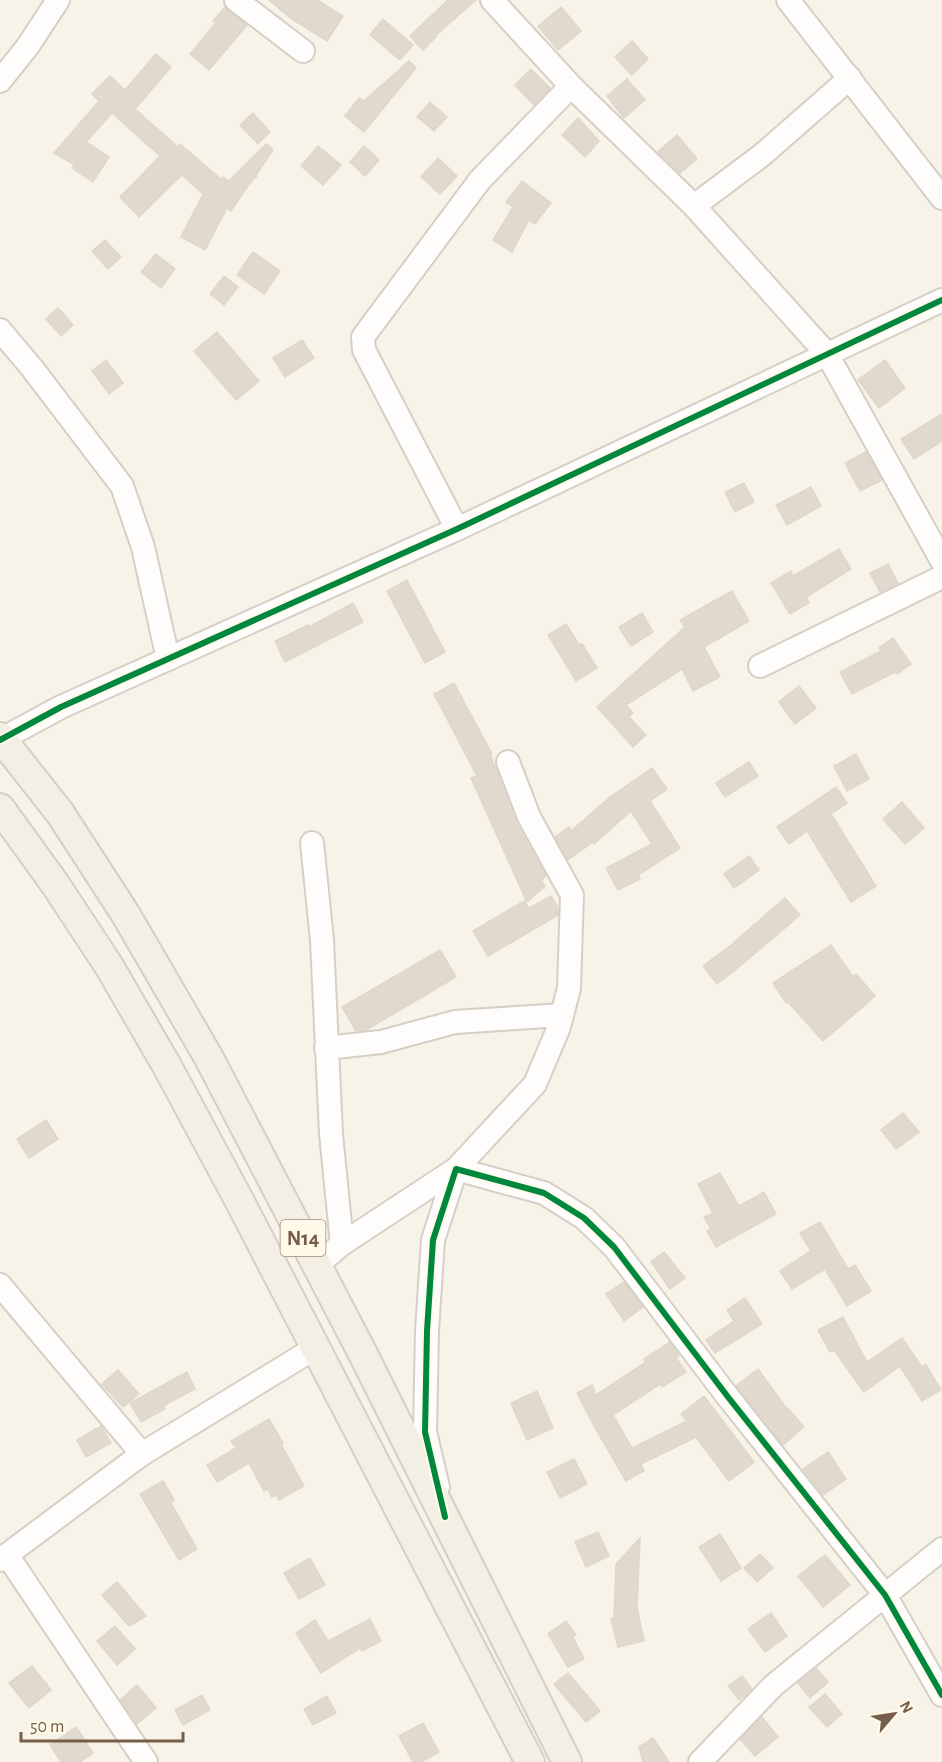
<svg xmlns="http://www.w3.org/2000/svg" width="942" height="1762" font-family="'Alegreya Sans',sans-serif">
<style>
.building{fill:#e2d9ce;stroke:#e0d7cb;stroke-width:1.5}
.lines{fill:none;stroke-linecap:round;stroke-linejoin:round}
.minor-casing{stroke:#d6cfc6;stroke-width:26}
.major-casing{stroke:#d6cec5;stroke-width:32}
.minor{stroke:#fefdfc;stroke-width:22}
.major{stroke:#f3efe4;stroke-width:28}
.cycleway-casing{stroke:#fff9ea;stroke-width:10}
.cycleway{stroke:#00873e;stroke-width:6}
.labels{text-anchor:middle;stroke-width:5;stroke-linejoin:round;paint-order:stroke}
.shield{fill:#fff9ea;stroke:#9f8c79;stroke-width:1.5}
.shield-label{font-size:21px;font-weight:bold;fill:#765e48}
</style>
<rect width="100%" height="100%" fill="#f7f3e9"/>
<g class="building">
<polygon points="269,0 317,0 343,16 327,41 290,18"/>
<polygon points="448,0 476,0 435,36 436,37 423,50 410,36"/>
<polygon points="225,7 247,25 209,70 190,54 216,23 213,21"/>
<polygon points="561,7 581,31 558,50 538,26"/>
<polygon points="383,19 413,45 400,60 370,35"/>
<polygon points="632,41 648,59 632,75 615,57"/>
<polygon points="156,54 171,67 135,109 178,147 180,144 221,179 223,177 229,181 266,144 273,150 256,175 257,176 250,183 231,211 227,208 205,250 181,237 203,194 182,175 139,217 120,197 160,156 112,113 86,142 109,157 93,182 72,168 75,165 54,153 99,101 92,94 110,76 125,90"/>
<polygon points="409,61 416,68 364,132 345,116 359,98 364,101"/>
<polygon points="531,69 550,88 534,105 515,85"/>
<polygon points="627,79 645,100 624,118 607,96"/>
<polygon points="430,102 447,117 434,131 417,117"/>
<polygon points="253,113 270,132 258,144 240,125"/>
<polygon points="578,118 599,141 585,157 562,135"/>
<polygon points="677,135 697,159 680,173 658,152"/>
<polygon points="318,146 341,165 323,185 301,166"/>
<polygon points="364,146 379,160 365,176 350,162"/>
<polygon points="438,158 457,176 440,194 421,177"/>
<polygon points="522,181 551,203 535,224 529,220 512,252 493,240 513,207 506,202"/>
<polygon points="105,240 121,257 108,269 92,251"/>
<polygon points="253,252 280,271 264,294 237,275"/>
<polygon points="156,254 175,269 161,288 141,272"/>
<polygon points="224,276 238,287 224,305 210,294"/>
<polygon points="58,308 73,325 61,336 46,319"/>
<polygon points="217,332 259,381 236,400 194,351"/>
<polygon points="302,340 314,358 285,377 273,358"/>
<polygon points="106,360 123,383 109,394 92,371"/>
<polygon points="885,360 905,388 879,408 858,380"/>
<polygon points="942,414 942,441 914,459 901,439"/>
<polygon points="866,452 882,480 860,491 845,463"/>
<polygon points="744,483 754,502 735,512 725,492"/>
<polygon points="811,487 821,506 787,525 776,505"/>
<polygon points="839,549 851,569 806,597 809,603 790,614 771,583 791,571 793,576"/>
<polygon points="888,564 898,583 880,592 870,573"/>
<polygon points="407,580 445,652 425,663 387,591"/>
<polygon points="732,591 749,621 704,647 720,677 693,691 682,669 626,705 633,713 629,717 646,735 633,747 597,707 685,627 680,620"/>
<polygon points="353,603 363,622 285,662 275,641 308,625 309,627"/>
<polygon points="642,613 653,632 631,646 619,627"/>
<polygon points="566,624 579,645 582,644 597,668 576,681 548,635"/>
<polygon points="893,638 911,664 897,674 895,672 852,694 840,672 881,651 879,648"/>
<polygon points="454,683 492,754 490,754 517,824 546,876 541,880 545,886 527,902 471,778 477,776 434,694"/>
<polygon points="799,686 816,708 795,724 779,702"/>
<polygon points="856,754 869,779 847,791 834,766"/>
<polygon points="749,762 758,776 725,797 716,783"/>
<polygon points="652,768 667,789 650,801 680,848 638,875 640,879 618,890 606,868 652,844 631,811 594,844 593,842 568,860 555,837 569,827 571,831 610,797"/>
<polygon points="836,787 847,803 831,814 876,886 851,902 807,831 789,844 777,827"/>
<polygon points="902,802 924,828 905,844 883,819"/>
<polygon points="749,856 759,870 734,888 724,874"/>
<polygon points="551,896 558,908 558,915 488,956 473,931 524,901 529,908"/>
<polygon points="785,898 800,915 739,967 717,984 703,966 734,943 734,942"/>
<polygon points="831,945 853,977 856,974 875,996 823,1041 788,1002 786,1003 773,983"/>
<polygon points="440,950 456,977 366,1030 356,1031 342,1007"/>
<polygon points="903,1113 919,1132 896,1149 881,1130"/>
<polygon points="46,1120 58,1139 29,1158 17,1139"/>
<polygon points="720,1173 739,1206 764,1192 776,1214 716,1247 707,1231 711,1229 704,1217 713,1213 698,1184"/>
<polygon points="820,1222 848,1269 855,1265 871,1291 847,1306 825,1269 792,1289 780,1271 811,1251 800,1233"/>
<polygon points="664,1252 685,1278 670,1289 651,1262"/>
<polygon points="624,1282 643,1307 624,1321 606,1294"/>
<polygon points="745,1298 762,1324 715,1353 706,1340 734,1321 727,1310"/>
<polygon points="843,1317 867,1362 902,1338 922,1367 926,1365 941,1390 922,1401 900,1366 864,1392 834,1350 830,1352 818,1330"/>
<polygon points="670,1342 679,1356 676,1358 686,1372 662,1387 660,1384 613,1415 632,1448 687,1421 681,1414 704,1396 754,1462 729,1481 696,1437 641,1464 644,1471 626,1481 594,1426 577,1393 592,1385 596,1395 646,1362 644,1359"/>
<polygon points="758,1369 787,1409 788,1408 804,1427 783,1445 736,1386"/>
<polygon points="118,1370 139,1394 123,1407 102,1384"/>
<polygon points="187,1372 195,1389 163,1406 165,1409 141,1422 130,1403"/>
<polygon points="537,1391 553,1428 527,1440 511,1403"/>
<polygon points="269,1419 283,1443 281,1444 304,1486 279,1500 276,1495 272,1497 268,1489 264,1491 249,1463 217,1482 207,1465 236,1448 231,1441"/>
<polygon points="101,1426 111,1443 86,1457 77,1440"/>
<polygon points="828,1452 846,1479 823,1495 803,1469"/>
<polygon points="574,1459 587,1484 560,1498 547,1472"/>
<polygon points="163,1481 174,1500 171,1503 197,1549 179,1560 140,1494"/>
<polygon points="598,1532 609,1556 586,1567 575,1542"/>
<polygon points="720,1534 741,1568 721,1581 699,1547"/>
<polygon points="640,1538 637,1607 644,1641 618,1647 611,1619 614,1618 616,1564"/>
<polygon points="760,1554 773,1568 757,1582 744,1568"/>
<polygon points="825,1555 850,1585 823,1607 798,1576"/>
<polygon points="310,1558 325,1585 299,1599 284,1573"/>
<polygon points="117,1582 146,1616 129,1626 102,1595"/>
<polygon points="771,1613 787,1636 765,1652 748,1629"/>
<polygon points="370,1619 381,1641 362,1651 360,1648 321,1673 296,1633 315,1620 328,1641"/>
<polygon points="566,1621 576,1635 573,1637 584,1659 568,1667 548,1634"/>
<polygon points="115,1626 135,1649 117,1665 97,1641"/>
<polygon points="32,1666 51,1690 29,1708 9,1683"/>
<polygon points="816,1668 828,1682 810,1698 798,1683"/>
<polygon points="568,1673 600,1711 586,1722 554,1684"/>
<polygon points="742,1676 752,1689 739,1700 728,1686"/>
<polygon points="137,1685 156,1708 137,1724 120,1700"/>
<polygon points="825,1694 842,1714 827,1727 809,1707"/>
<polygon points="202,1695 210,1710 183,1725 175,1710"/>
<polygon points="327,1696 336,1713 313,1725 304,1709"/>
<polygon points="762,1717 778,1737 755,1756 740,1739"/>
<polygon points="423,1723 439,1752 421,1762 413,1762 399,1736"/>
<polygon points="76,1727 93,1753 80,1762 61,1762 50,1745"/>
<polygon points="653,1738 669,1762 643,1762 639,1747"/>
</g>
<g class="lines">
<g class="minor-casing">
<g id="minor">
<polyline points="236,0 303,51"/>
<polyline points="492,0 571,86 694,206 827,354 942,561"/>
<polyline points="788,0 942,198"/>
<polyline points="0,81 28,46 58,0"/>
<polyline points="694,206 762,155 850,78"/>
<polyline points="0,330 32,368 122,486 143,547 168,659"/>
<polyline points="457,529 364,350 363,337 480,180 571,86"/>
<polyline points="760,666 942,577"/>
<polyline points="0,740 61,707 457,529 942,300"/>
<polyline points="312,843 322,940 331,1134 342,1244"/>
<polyline points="326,1048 381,1042 455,1022 562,1015"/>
<polyline points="317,1265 342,1244 456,1169 535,1084 559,1027 569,988 572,895 529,817 508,762"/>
<polyline points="0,1285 142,1454"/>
<polyline points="438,1487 425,1432 427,1331 433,1240 456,1169 544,1193 584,1218 614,1247 728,1397 885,1595 942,1695"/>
<polyline points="7,1555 146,1762"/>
<polyline points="0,1560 142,1454 315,1348"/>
<polyline points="700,1762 774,1685 942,1549"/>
</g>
</g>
<g class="major-casing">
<g id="major">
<polyline points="0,737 60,813 126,915 209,1058 363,1354 567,1762"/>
<polyline points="0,808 55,884 109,966 167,1066 239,1200 530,1762"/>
</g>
</g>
<use href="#minor" class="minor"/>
<use href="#major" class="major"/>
<g class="cycleway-casing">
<g id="cycleway">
<polyline points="0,740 61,707 457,529 942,300"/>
<polyline points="445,1517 425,1432 427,1331 433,1240 456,1169 544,1193 584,1218 614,1247 728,1397 885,1595 942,1695"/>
</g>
</g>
<use href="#cycleway" class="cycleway"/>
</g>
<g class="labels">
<rect class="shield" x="280.5" y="1220" width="45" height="36" rx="4.5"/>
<g class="shield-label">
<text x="303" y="1245">N14</text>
</g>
</g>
<g transform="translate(894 1714) rotate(61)" stroke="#fff9ea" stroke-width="4.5" paint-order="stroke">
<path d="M0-4.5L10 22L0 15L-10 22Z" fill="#765e48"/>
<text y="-9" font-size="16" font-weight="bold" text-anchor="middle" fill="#765e48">N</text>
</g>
<path d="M21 1732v9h162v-9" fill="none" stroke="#765e48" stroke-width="3"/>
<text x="30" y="1732" font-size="18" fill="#765e48" stroke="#fff9ea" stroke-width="4.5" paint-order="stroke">50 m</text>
</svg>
